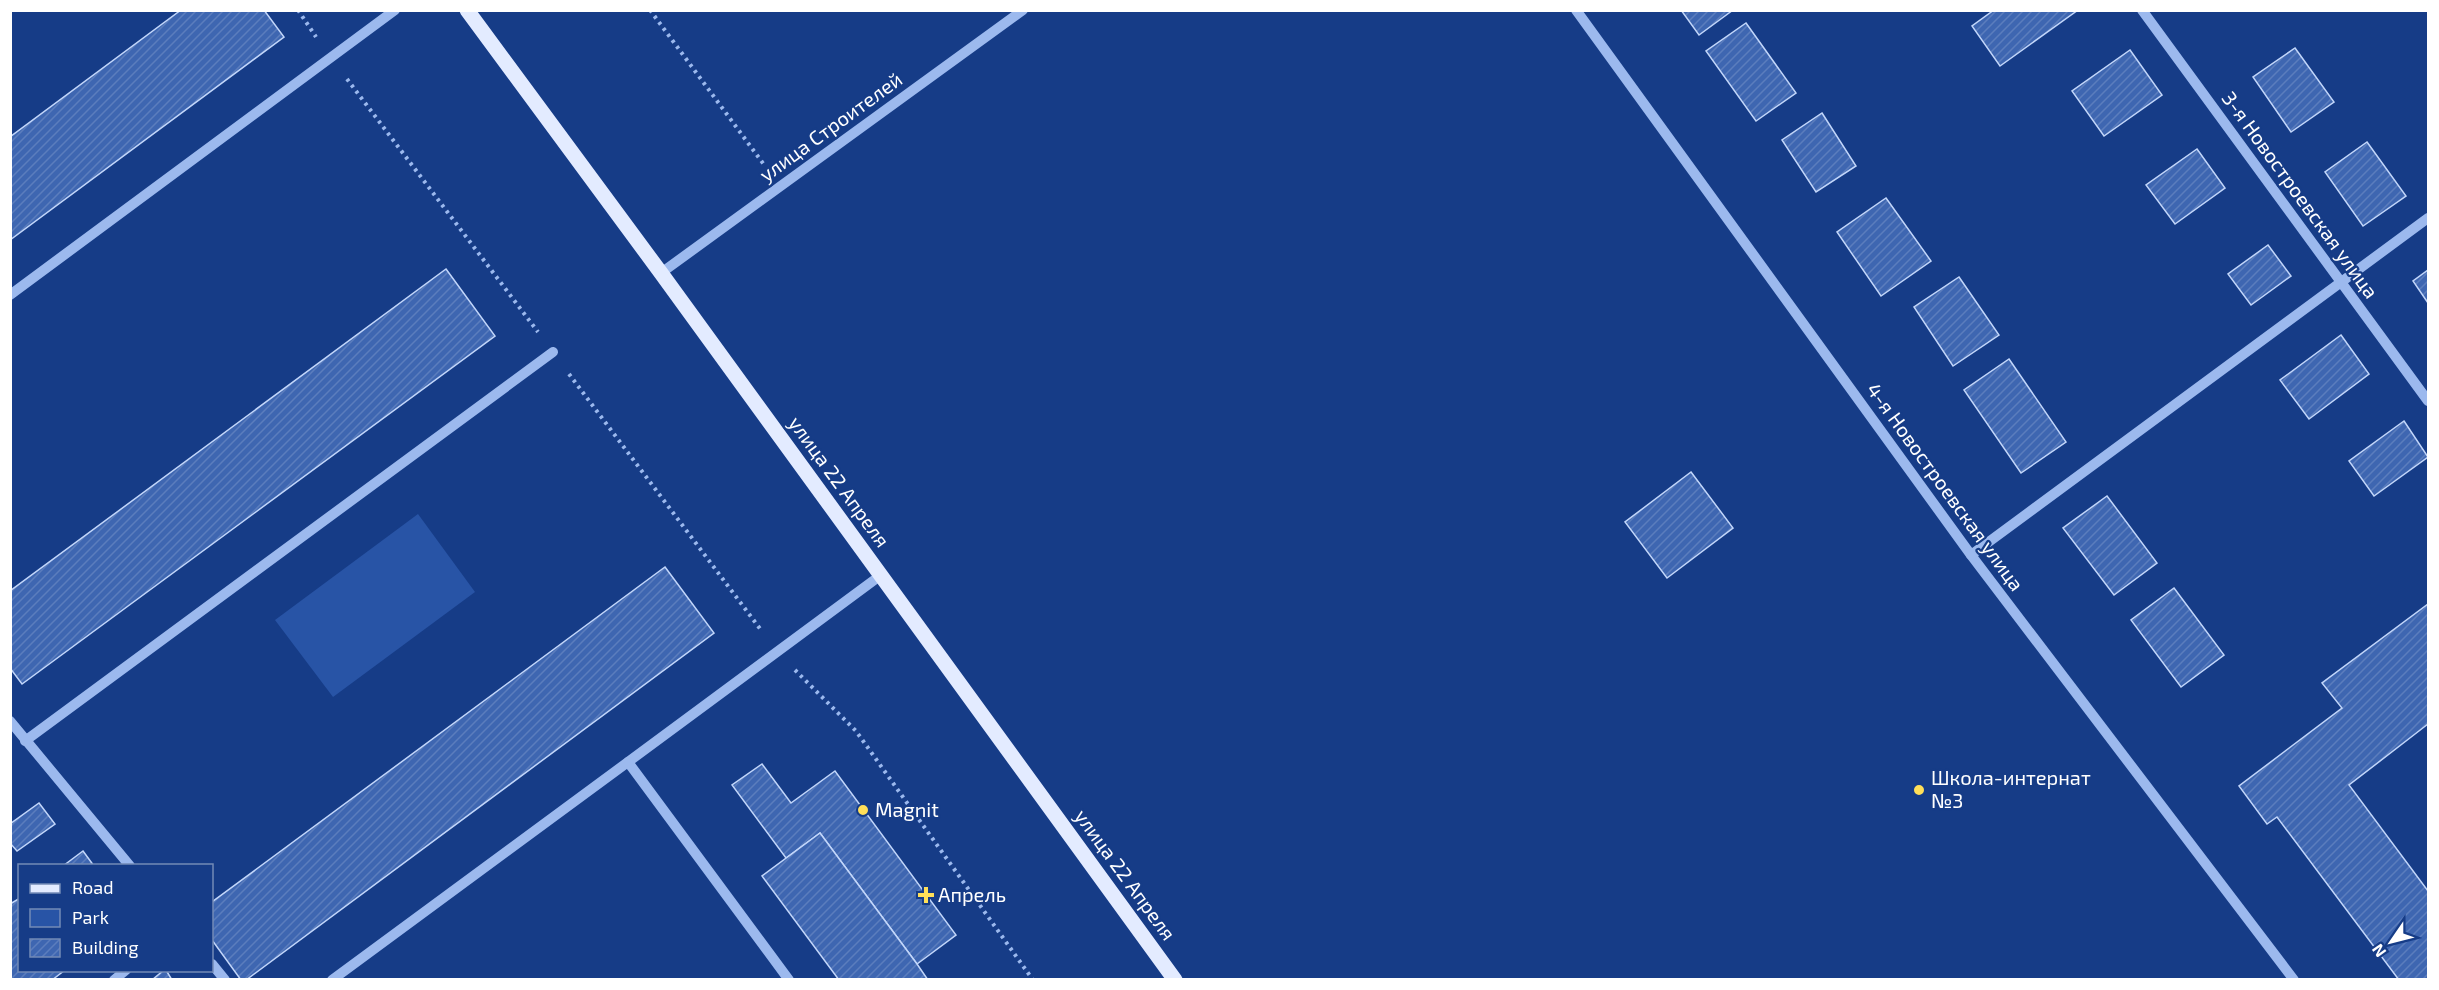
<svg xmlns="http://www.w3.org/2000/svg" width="2439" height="990" font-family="'Exo 2',sans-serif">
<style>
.green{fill:#2854a6}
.building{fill:url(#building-hatch);stroke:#c2d6fa;stroke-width:1.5}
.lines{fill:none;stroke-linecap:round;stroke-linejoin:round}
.path{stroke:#9cb9ee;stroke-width:4;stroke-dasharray:3 4.5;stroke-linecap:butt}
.minor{stroke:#9cb9ee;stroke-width:10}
.major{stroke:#e3ebff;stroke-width:15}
.poi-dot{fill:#ffdf59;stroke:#163c87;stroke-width:2}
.labels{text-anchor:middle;stroke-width:4.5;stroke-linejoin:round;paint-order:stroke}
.street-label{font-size:20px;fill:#fff;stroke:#163c87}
.poi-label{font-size:20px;fill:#fff;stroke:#163c87;text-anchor:start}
</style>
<defs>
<pattern id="building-hatch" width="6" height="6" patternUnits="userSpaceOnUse" patternTransform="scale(1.5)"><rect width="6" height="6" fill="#3e66b1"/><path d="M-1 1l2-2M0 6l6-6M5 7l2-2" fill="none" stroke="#5b7dbd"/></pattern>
</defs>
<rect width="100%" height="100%" fill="#163c87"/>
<polygon class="green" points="418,514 475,592 333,697 275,620"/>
<g class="building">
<polygon points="181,10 264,10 284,37 10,240 10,137"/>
<polygon points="1681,10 1733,10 1699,35"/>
<polygon points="1994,10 2078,10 2000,66 1972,26"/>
<polygon points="1746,23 1796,93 1756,121 1706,51"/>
<polygon points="2295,48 2334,102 2291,132 2253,77"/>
<polygon points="2130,50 2162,95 2104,136 2072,91"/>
<polygon points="1822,113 1856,166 1816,192 1782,140"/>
<polygon points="2367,142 2406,196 2363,226 2325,172"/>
<polygon points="2197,149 2225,188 2175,224 2146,185"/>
<polygon points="1886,198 1931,261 1881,296 1837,232"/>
<polygon points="2268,245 2291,276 2251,305 2228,274"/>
<polygon points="446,269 495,336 22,684 10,668 10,591"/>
<polygon points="2428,270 2428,303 2413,281"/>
<polygon points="1959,277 1999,335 1953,366 1914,307"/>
<polygon points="2341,335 2369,374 2309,419 2280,380"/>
<polygon points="2009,359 2066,442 2021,473 1964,390"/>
<polygon points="2404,421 2428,457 2374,496 2349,461"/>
<polygon points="1691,472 1733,528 1667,578 1625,522"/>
<polygon points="2107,496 2157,563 2114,595 2063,528"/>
<polygon points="665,567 714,633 246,980 241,980 212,940 212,902"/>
<polygon points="2174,588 2224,655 2181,687 2131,620"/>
<polygon points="2428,604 2428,724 2349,785 2428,891 2428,980 2399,980 2277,817 2267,824 2239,786 2342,708 2322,683"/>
<polygon points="762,764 791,803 835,771 956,935 917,964 820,833 786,858 732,785"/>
<polygon points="39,803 55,824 17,851 10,843 10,824"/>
<polygon points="820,833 917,964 928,980 839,980 762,876"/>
<polygon points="83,851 94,866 63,866"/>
<polygon points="20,898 20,970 65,970 52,980 10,980 10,904"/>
<polygon points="166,970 172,980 152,980 164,970"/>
</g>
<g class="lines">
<g class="path">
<polyline points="298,10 316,37"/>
<polyline points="650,10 765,166"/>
<polyline points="347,79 538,332"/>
<polyline points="569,374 761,630"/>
<polyline points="795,670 856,731 1033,980"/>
</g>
<g class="minor">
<polyline points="1576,10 1971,555 2294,980"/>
<polyline points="2142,10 2428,401"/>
<polyline points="661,273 1023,10"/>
<polyline points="10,295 395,10"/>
<polyline points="1971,555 2428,218"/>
<polyline points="10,721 130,866"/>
<polyline points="25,741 553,352"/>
<polyline points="628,762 881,575"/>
<polyline points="212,964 225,980"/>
<polyline points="114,980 126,970"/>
<polyline points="332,980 628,762 789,980"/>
</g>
<polyline class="major" points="467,10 661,273 1175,980"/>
</g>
<g class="poi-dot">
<circle cx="1919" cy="790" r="6"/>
<circle cx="863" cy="810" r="6"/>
<path d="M923 886h6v6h6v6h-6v6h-6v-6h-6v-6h6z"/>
</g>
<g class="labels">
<g class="street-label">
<text transform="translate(831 127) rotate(-36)" y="7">улица Строителей</text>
<text transform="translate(2300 195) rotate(54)" y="7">3-я Новостроевская улица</text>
<text transform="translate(839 482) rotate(54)" y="7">улица 22 Апреля</text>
<text transform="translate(1945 487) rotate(54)" y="7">4-я Новостроевская улица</text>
<text transform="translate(1125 875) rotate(54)" y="7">улица 22 Апреля</text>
</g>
<g class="poi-label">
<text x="1931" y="785">Школа-интернат<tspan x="1931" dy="23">№3</tspan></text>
<text x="875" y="817">Magnit</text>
<text x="938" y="902">Апрель</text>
</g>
</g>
<rect width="2439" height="990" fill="none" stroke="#ffffff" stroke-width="24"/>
<rect x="18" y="864" width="195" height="108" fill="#163c87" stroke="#738ab7" stroke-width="1.5"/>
<rect x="30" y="884" width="30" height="9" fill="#e3ebff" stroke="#738ab7" stroke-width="1.5"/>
<text x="72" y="894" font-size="18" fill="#ffffff">Road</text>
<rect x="30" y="909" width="30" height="18" fill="#2854a6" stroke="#738ab7" stroke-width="1.5"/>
<text x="72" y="924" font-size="18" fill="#ffffff">Park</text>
<rect x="30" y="939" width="30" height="18" fill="url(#building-hatch)" stroke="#738ab7" stroke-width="1.5"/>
<text x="72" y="954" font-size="18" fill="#ffffff">Building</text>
<g transform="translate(2391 942) rotate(235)" stroke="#163c87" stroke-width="4.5" paint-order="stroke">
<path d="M0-4.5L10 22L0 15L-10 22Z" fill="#ffffff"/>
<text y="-9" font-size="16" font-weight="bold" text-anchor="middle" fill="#ffffff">N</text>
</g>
</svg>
